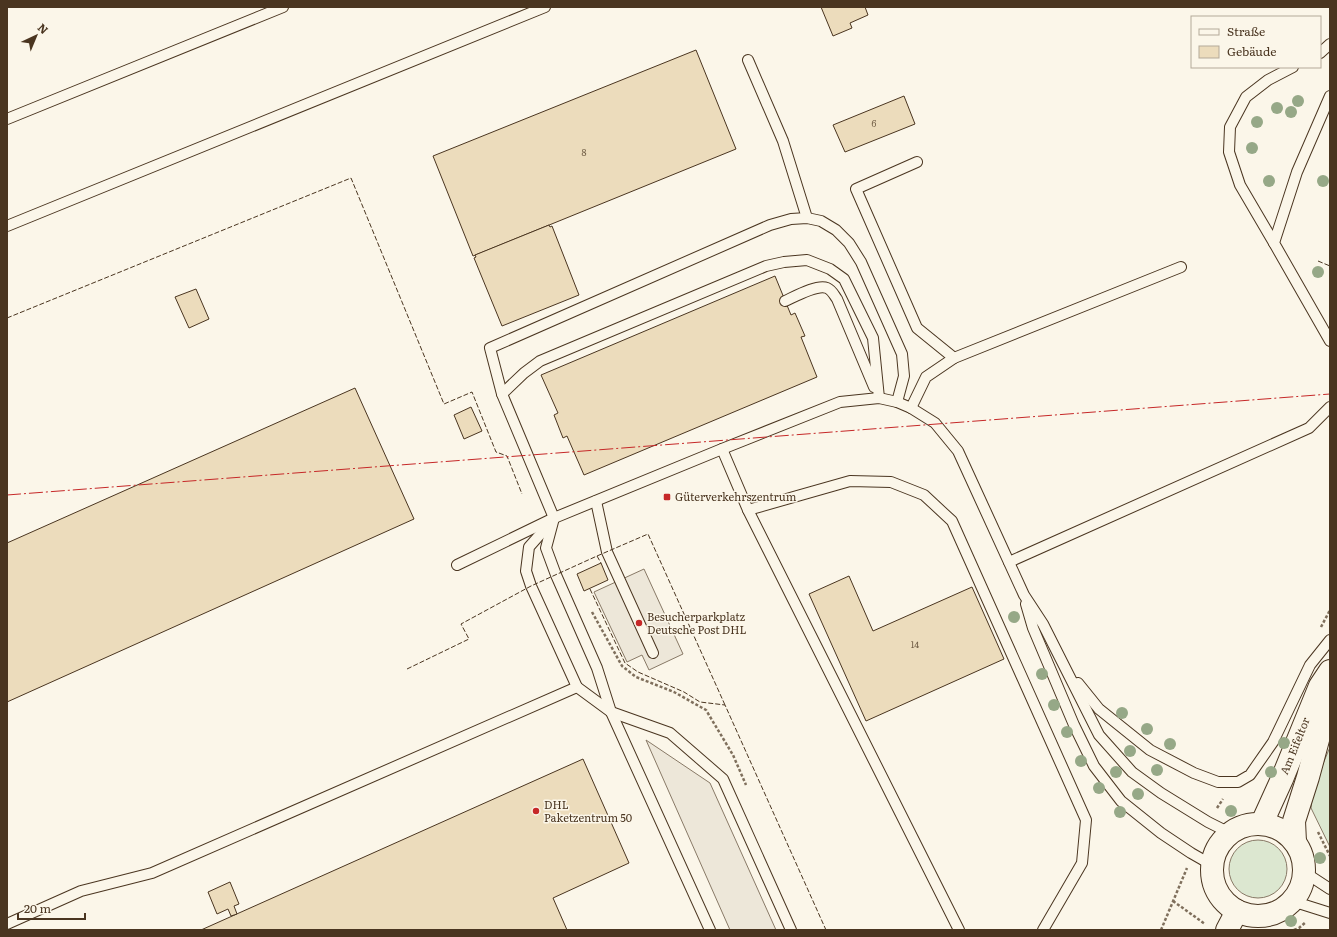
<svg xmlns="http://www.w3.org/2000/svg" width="1337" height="937" font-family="Literata,serif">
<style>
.green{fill:#dce7d0;stroke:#887966}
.parking{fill:#ede7d9;stroke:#887966}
.building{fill:#ecdcbc;stroke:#4a3520}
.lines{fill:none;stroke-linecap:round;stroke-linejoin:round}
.lane-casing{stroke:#4a3520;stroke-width:12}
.secondary-casing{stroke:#4a3520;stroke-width:24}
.path{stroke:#7f6f5c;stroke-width:2.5;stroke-dasharray:3 2;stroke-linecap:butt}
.lane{stroke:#fbf6e9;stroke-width:10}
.secondary{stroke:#fbf6e9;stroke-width:22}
.fence{stroke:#4a3520;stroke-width:1;stroke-dasharray:5 2;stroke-linecap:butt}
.power{stroke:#c62828;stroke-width:1;stroke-dasharray:14 3 2 3;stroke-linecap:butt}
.tree{fill:#96a887}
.poi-dot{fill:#c62828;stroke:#fbf6e9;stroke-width:1.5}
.labels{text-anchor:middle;stroke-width:3;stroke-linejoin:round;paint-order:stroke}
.number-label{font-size:9px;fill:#725f47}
.poi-label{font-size:11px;fill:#4a3520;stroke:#fbf6e9;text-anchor:start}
.street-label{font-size:11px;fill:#4a3520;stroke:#fbf6e9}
</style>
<rect width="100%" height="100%" fill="#fbf6e9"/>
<g class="green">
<polygon points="1330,747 1330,847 1311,808 1313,788"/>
<circle cx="1258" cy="869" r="29"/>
</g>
<g class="parking">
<polygon points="644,569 683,654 649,670 642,655 627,662 594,592"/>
<polygon points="646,740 710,783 776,930 730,930"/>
</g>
<g class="building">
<polygon points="821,7 865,7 868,15 850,23 852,28 833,36"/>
<polygon points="696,50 736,149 473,256 433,156"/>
<polygon points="904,96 915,124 845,152 833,125"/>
<polygon points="549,225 550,227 552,226 579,295 502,326 474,258 476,257 475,255"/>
<polygon points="775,276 791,315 795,313 805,336 801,337 817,377 584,475 567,436 563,438 554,415 558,413 541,375"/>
<polygon points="196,289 209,319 189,328 175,297"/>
<polygon points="355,388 414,519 7,702 7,543"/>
<polygon points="471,407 482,431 464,439 454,415"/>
<polygon points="601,563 608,580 584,591 577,574"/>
<polygon points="849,576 873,631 972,587 1004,659 866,721 809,594"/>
<polygon points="583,759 629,863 553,898 567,930 201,930"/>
<polygon points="230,882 239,904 234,906 237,914 231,916 228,909 217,914 208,892"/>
</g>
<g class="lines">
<g class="lane-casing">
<g id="lane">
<polyline points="1320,53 1330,44"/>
<polyline points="748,60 783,141 807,218"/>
<polyline points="1330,96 1297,172 1274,243 1330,341"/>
<polyline points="7,119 283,7"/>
<polyline points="917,162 856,189 917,328 954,358"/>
<polyline points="7,226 545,7"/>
<polyline points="1274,243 1240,185 1229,152 1230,127 1246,97 1268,80 1293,67"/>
<path d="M 785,301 C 794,297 817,284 827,288 C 832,290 834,295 837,299 L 874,387"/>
<polyline points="502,394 524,373 540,361 766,266 784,262 807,260 830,269 844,279 873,338 879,398"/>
<polyline points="911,408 926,377 954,358 1181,267"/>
<polyline points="722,449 748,510 959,930"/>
<polyline points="596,501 607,552 653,653"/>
<polyline points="748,510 850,481 891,482 924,495 952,521 1086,820 1082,863 1043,930"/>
<polyline points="552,521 529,547 526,571 531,586 577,687 611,712 670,733 723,779 791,930"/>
<polyline points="1009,562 1309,428 1330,407"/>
<polyline points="457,565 554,518 722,449 840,402 879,398 897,402 911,408 935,423 958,451 1024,595 1043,624 1099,735 1132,772 1161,793 1208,822 1230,833"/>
<polyline points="1026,604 1033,628 1074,725 1094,766 1121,801 1161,833 1191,853 1212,865"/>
<polyline points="1078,683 1099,709 1150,750 1194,773 1218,782 1238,782 1250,775 1273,742 1310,665 1330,640"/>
<polyline points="1304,872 1330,889"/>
<polyline points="1292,901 1330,913"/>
<polyline points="7,924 81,891 152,873 577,687"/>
<polyline points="710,930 611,712 597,668 556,575 546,548 554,518 502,394 490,348 770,225 791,219 807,218 821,221 836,230 849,243 861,262 902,354 904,376 897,402"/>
</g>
</g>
<g class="secondary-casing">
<g id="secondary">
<polyline points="1262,823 1282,779 1320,686 1330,671"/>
<circle cx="1258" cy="870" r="46"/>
<polyline points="1295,842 1294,821 1308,777 1330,695"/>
<polyline points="1227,930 1237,911"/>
</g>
</g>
<g class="path">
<polyline points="592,612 622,666 636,677 674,692 706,710 733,755 746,785"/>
<polyline points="1321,627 1330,610"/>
<polyline points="1217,808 1223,799"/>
<polyline points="1318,832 1330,856"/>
<polyline points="1173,901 1205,924"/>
<polyline points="1161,930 1187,868"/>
<polyline points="1294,930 1299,928 1306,922"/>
</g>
<use href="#lane" class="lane"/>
<use href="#secondary" class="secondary"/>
<g class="fence">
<polyline points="1318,261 1330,266"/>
<polyline points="7,318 351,178 444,404 472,392 496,452 507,456 522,494"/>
<polyline points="597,556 648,534 725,705"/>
<polyline points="590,589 625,663 638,672 684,692 700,702 725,705 826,930"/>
<polyline points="407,669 469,639 461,624 531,586 597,556 601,563"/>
</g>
<polyline class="power" points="7,495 1330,394"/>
</g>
<g class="tree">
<circle cx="1298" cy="101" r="6"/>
<circle cx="1277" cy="108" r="6"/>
<circle cx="1291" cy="112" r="6"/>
<circle cx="1257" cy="122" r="6"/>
<circle cx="1252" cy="148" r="6"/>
<circle cx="1269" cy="181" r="6"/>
<circle cx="1323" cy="181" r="6"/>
<circle cx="1318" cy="272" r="6"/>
<circle cx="1014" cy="617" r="6"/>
<circle cx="1042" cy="674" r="6"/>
<circle cx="1054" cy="705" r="6"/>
<circle cx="1122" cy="713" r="6"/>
<circle cx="1147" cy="729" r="6"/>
<circle cx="1067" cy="732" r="6"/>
<circle cx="1284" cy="743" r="6"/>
<circle cx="1170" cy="744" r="6"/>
<circle cx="1130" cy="751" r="6"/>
<circle cx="1081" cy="761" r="6"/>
<circle cx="1157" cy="770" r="6"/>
<circle cx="1116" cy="772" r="6"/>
<circle cx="1271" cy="772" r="6"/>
<circle cx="1099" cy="788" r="6"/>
<circle cx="1138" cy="794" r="6"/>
<circle cx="1231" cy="811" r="6"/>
<circle cx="1120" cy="812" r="6"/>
<circle cx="1320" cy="858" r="6"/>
<circle cx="1291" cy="921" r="6"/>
</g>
<g class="poi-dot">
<rect x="663" y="493" width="8" height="8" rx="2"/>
<circle cx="639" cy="623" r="4"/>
<circle cx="536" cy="811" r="4"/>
</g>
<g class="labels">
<g class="number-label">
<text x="874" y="127">6</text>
<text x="584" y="156">8</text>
<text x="915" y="648">14</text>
</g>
<g class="poi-label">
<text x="675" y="501">Güterverkehrszentrum</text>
<text x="647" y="621">Besucherparkplatz<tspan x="647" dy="13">Deutsche Post DHL</tspan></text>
<text x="544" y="809">DHL<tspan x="544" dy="13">Paketzentrum 50</tspan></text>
</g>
<g class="street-label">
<text transform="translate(1295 746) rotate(-68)" y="4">Am Eifeltor</text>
</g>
</g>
<rect width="1337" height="937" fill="none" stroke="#4a3520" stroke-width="16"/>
<rect x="1191" y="16" width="130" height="52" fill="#fbf6e9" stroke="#b4a999"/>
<rect x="1199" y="29" width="20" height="6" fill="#fbf6e9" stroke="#b4a999"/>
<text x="1227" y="36" font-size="12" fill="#4a3520">Straße</text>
<rect x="1199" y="46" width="20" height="12" fill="#ecdcbc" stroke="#b4a999"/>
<text x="1227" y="56" font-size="12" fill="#4a3520">Gebäude</text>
<g transform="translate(36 36) rotate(44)" stroke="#fbf6e9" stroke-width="3" paint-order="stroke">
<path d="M0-3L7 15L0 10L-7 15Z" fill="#4a3520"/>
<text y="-6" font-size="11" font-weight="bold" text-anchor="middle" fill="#4a3520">N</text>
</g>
<path d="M18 913v6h67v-6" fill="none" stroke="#4a3520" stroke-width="2"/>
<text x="24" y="913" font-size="12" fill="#4a3520" stroke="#fbf6e9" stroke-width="3" paint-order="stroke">20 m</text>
</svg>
